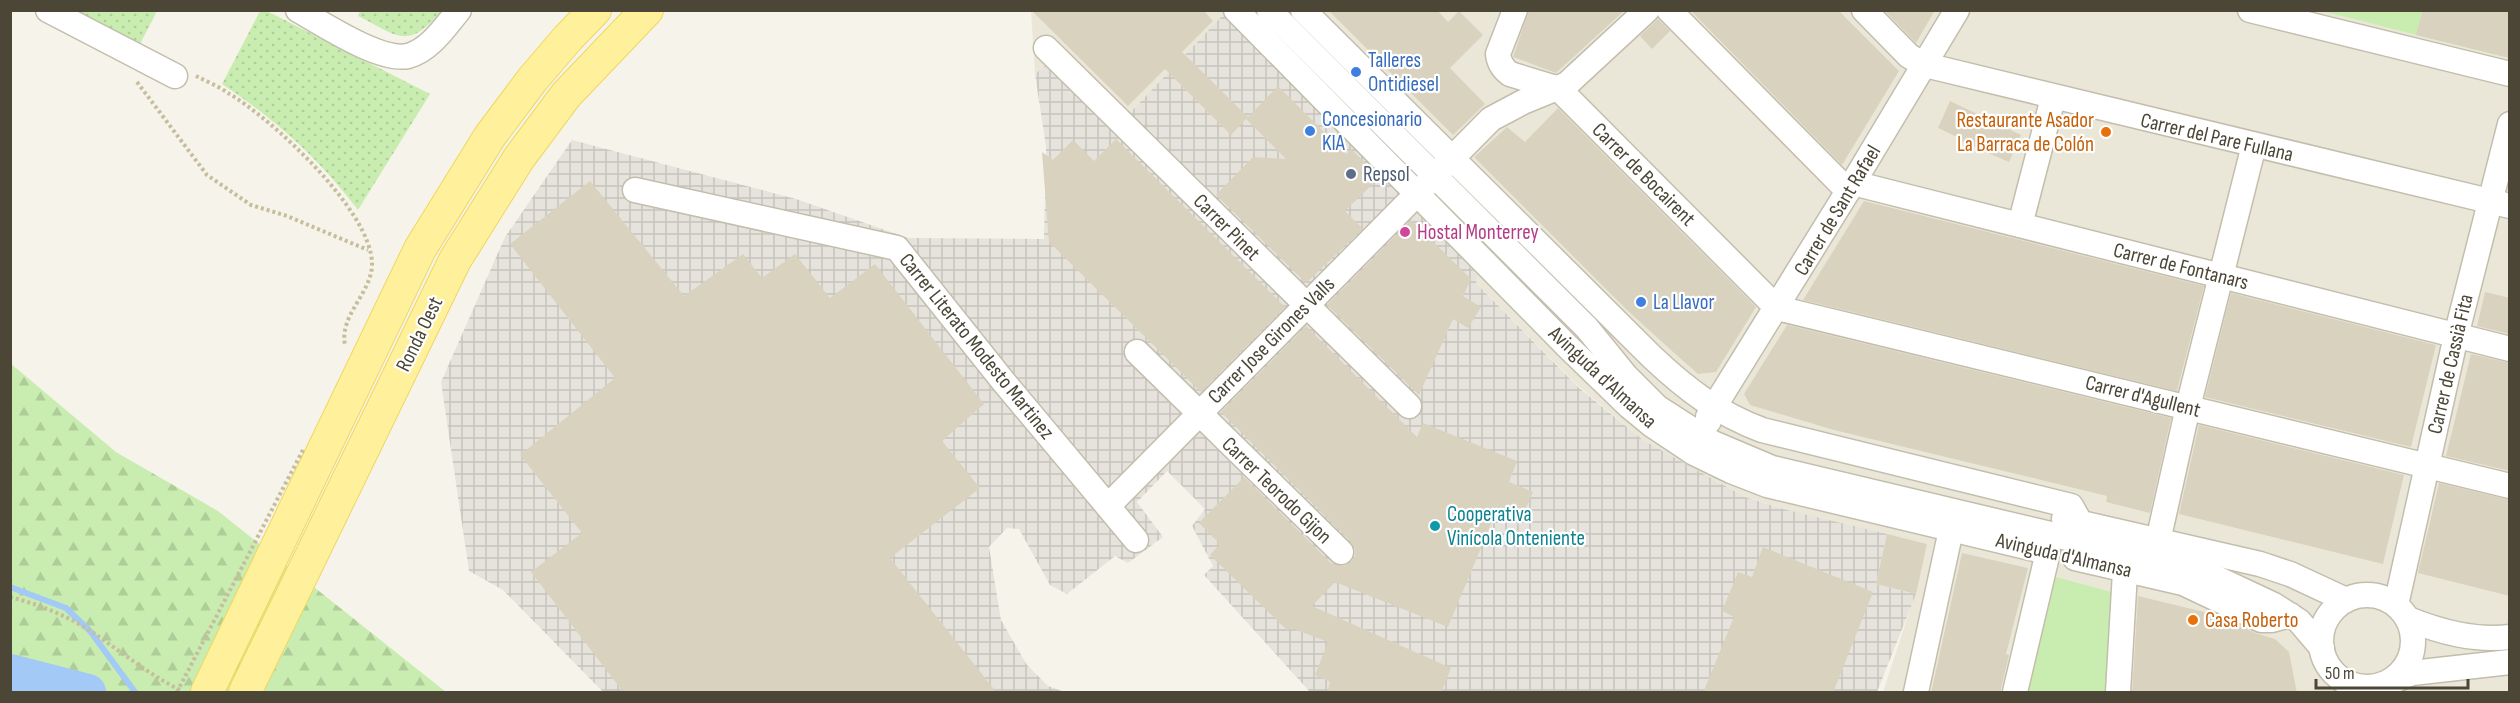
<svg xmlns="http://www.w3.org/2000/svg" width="2520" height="703" font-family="'Sofia Sans Condensed',sans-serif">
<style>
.residential{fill:#ebe7d8}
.industrial{fill:url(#industrial-grid)}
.grass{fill:url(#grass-dots)}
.forest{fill:url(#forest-firs)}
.green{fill:#c9edb0}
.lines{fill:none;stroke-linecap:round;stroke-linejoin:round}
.stream{stroke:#a3c9f7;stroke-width:6}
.river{stroke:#a3c9f7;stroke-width:36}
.building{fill:#d9d2bf}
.minor-casing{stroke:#c3beac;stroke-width:27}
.major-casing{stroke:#efd760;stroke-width:34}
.path{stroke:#c6bd9c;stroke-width:4;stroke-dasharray:3 3;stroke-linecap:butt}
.minor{stroke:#fff;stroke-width:24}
.major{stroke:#fff09b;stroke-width:32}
.path-bridge{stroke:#c6bd9c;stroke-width:4;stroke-dasharray:3 3;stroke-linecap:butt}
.shop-dot{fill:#3f7fe0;stroke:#fff;stroke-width:2}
.food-dot{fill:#e8710a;stroke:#fff;stroke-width:2}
.service-dot{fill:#5c6f8a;stroke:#fff;stroke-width:2}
.hotel-dot{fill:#d1479c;stroke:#fff;stroke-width:2}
.culture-dot{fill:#0f9aa8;stroke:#fff;stroke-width:2}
.labels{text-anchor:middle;stroke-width:4.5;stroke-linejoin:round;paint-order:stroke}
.shop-label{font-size:21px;fill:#366cbe;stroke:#fff;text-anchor:start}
.food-label{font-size:21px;fill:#c56008;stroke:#fff;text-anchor:end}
.street-label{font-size:21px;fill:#4c4637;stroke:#fff}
.service-label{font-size:21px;fill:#4e5e75;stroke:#fff;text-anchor:start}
.hotel-label{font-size:21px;fill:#b23c85;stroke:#fff;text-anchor:start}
.culture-label{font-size:21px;fill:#0d838f;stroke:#fff;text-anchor:start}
</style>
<defs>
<pattern id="industrial-grid" width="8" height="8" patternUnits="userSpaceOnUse" patternTransform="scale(1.5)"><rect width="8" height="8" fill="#e6e3dc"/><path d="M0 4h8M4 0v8" fill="none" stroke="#c7c4bd"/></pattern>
<pattern id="grass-dots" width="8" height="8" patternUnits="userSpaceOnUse" patternTransform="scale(1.5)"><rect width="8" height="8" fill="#c9edb0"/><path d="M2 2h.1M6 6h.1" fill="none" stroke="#aecd98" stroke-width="1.8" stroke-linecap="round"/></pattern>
<pattern id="forest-firs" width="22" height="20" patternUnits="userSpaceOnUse" patternTransform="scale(1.5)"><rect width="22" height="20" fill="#c9edb0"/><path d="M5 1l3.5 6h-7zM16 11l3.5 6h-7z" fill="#aecd98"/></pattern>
</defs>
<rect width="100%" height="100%" fill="#f6f4ea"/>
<polygon class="residential" points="1031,11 2509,11 2509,692 1883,692 1915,594 1876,584 1783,509 1745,497 1643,440 1577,385 1476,283 1478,275 1224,15 1126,117 1062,51 1035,74"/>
<polygon class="industrial" points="1224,14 1478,275 1476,283 1578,387 1643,440 1745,497 1783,509 1887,534 1876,584 1916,594 1877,692 1310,692 1204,575 1213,566 1192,526 1205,509 1167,471 1137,502 1163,537 1128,563 1115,556 1067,594 1050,585 1019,529 1007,528 989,547 1001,620 1027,665 1048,686 1065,692 603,692 503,590 469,571 441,382 505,237 572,140 796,199 908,238 1044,239 1046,147 1035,74 1062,51 1126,117"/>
<g class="grass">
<polygon points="62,11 157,11 137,50"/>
<path d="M 260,11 L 267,11 L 430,94 L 358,210 C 318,157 277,121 222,84 Z"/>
<path d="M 360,11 L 360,10 L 441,11 C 408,51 398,36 358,16 Z"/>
</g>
<polygon class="forest" points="10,363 116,452 218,511 446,692 11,692"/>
<g class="green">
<polygon points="2322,11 2509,11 2509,51 2508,58"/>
<polygon points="2052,576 2112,592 2107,692 2026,692"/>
</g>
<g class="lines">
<polyline class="stream" points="10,587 66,608 90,631 135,692"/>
<polyline class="river" points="10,672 88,692"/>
</g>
<g class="building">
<polygon points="1031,10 1203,10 1213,21 1182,52 1248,117 1278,86 1346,154 1351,149 1380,177 1345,211 1363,229 1306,283 1216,195 1253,157 1286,159 1246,119 1231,135 1165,69 1128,106"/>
<polygon points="1328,10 1437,10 1448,22 1459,11 1483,35 1450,68 1485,104 1453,135"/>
<polygon points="1529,10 1625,10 1556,73 1513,57"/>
<polygon points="1690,10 1838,10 1899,71 1842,165"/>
<polygon points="1884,10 1935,10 1916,43"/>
<polygon points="2423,10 2510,10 2510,58 2416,35"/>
<polygon points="1658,19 1670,31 1652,49 1640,36"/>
<polygon points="1950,101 2021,135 2009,162 1956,139 1957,137 1938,128"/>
<polygon points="1558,108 1756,307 1716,372 1698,374 1672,351 1628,311 1474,157 1507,127 1525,142"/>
<polygon points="1116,139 1285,307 1201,392 1049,242 1042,152 1053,160 1073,140 1094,161"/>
<polygon points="590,181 684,296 743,254 762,278 795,254 830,298 875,264 984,404 942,441 980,488 890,558 997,693 624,693 531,572 582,533 520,455 615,378 510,244"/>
<polygon points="1864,201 2204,286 2177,391 1803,300"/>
<polygon points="1411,220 1471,279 1463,296 1481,307 1468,328 1453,319 1419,395 1327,305"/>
<polygon points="2485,292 2510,298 2510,334 2477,326"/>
<polygon points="2231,293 2436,345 2411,447 2205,397"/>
<polygon points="1787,325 2171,418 2150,513 2106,502 2107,496 1834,430 1750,405 1744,394"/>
<polygon points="1306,326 1417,437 1423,423 1517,461 1509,482 1533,492 1520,522 1496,512 1448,627 1335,582 1312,606 1451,668 1441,693 1327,693 1330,682 1315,675 1328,642 1291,628 1288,631 1210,555 1220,544 1199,523 1244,477 1331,563 1344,566 1351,562 1355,556 1355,549 1351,542 1221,412"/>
<polygon points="2471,354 2510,363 2510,471 2446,456"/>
<polygon points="2199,425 2404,475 2383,564 2179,514"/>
<polygon points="2439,483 2510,500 2510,596 2418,573"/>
<polygon points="1887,534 1927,544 1916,594 1876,584"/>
<polygon points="1763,547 1873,592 1833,693 1703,693 1734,617 1722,611 1738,572 1752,577"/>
<polygon points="1962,553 2028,568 2006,654 2009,655 2000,693 1931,693"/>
<polygon points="2138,596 2217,615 2255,633 2275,639 2289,652 2297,693 2132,693"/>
</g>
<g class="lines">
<g class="minor-casing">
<g id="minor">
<polyline points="48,10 175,76"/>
<path d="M 298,10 C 323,24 380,62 408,56 C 430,50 445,27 459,10"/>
<polyline points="1236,10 1568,347 1629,406 1652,425 1694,453 1731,471 1767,485 2039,550"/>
<polyline points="1269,10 1587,328 1626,376 1657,407 1713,443 1772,468 2126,552 2208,574 2274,605 2299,621 2322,648"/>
<path d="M 1303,10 L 1652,357 C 1686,389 1717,413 1762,430 L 2071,506 L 2080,522"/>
<path d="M 1515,10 L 1498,54 C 1499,63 1503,69 1510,74 L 1559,89 L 1777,308 L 2510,486"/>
<polyline points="1669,10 1848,191"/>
<polyline points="1864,10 1909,56 1925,65 2510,206"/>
<polyline points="2250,10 2510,74"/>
<polyline points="1046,48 1409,406"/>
<polyline points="1853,183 2510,349"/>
<polyline points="635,190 897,248 1003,381 1136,540"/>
<polyline points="2020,225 2053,98"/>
<polyline points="1137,352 1341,552"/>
<polyline points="1709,421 1708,417 1711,412 1853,183 1957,10"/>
<polyline points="1109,505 1491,119 1523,102 1567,84 1647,10"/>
<polyline points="2064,519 2260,564 2290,574 2346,600"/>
<polyline points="2158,541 2188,407 2254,145"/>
<polyline points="2075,558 2183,583 2261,620 2272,620 2290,615"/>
<circle cx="2367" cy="641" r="46"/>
<polyline points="2396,605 2456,336 2510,124"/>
<path d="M 2408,619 C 2441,632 2474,641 2510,637"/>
<polyline points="2391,682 2412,673 2510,662"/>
<polyline points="1916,692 1954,516"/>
<polyline points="2015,692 2048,552"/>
<polyline points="2118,692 2126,555"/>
</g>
</g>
<g class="major-casing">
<g id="major">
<polyline points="207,692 420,249 490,136 532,80 567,39 595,10"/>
<polyline points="245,692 455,260 519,158 566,95 647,10"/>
</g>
</g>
<g class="path">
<path d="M 196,76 C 206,81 218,86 228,93 C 271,118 372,211 372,264 C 372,293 339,315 345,345"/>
<polyline points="137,82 207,175 251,205 287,216 368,250"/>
<path d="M 10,597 C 38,604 68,616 92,632 C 122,652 149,675 182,691"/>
</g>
<use href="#minor" class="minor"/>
<use href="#major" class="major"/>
<polyline class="path-bridge" points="177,692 304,448"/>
</g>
<g class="shop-dot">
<circle cx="1356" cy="72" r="6"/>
<circle cx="1310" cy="131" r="6"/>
<circle cx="1641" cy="302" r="6"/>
</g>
<g class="food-dot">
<circle cx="2106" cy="132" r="6"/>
<circle cx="2193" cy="620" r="6"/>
</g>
<circle class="service-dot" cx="1351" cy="174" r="6"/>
<circle class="hotel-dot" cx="1405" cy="232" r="6"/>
<circle class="culture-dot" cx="1435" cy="526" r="6"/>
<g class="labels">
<g class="shop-label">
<text x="1368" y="67">Talleres<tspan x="1368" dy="24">Ontidiesel</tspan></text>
<text x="1322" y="126">Concesionario<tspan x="1322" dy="24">KIA</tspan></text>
<text x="1653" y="309">La Llavor</text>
</g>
<g class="food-label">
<text x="2094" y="127">Restaurante Asador<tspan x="2094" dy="24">La Barraca de Colón</tspan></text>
<text x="2205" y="627" text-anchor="start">Casa Roberto</text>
</g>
<g class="street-label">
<text transform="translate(2217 137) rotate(13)" y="7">Carrer del Pare Fullana</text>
<text transform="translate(1644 174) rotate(45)" y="7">Carrer de Bocairent</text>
<text transform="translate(1837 210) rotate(-59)" y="7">Carrer de Sant Rafael</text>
<text transform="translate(1227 227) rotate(45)" y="7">Carrer Pinet</text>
<text transform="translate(2181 266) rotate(14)" y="7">Carrer de Fontanars</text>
<text transform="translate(419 334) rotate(-64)" y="7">Ronda Oest</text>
<text transform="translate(1271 340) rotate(-45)" y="7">Carrer Jose Girones Valls</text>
<text transform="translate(977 346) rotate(51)" y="7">Carrer Literato Modesto Martinez</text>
<text transform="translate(2450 364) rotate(-77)" y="7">Carrer de Cassià Fita</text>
<text transform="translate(1603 377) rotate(43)" y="7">Avinguda d'Almansa</text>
<text transform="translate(2143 396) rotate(14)" y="7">Carrer d'Agullent</text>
<text transform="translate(1277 490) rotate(44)" y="7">Carrer Teorodo Gijon</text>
<text transform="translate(2064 555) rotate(13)" y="7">Avinguda d'Almansa</text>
</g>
<g class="service-label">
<text x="1363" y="181">Repsol</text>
</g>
<g class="hotel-label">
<text x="1417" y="239">Hostal Monterrey</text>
</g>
<g class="culture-label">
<text x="1447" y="521">Cooperativa<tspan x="1447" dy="24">Vinícola Onteniente</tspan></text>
</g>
</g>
<rect width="2520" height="703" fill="none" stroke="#4c4637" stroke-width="24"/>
<path d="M2316 679v9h152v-9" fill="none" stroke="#4c4637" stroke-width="3"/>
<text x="2325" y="679" font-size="18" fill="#4c4637" stroke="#ffffff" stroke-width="4.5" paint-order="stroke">50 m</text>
</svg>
